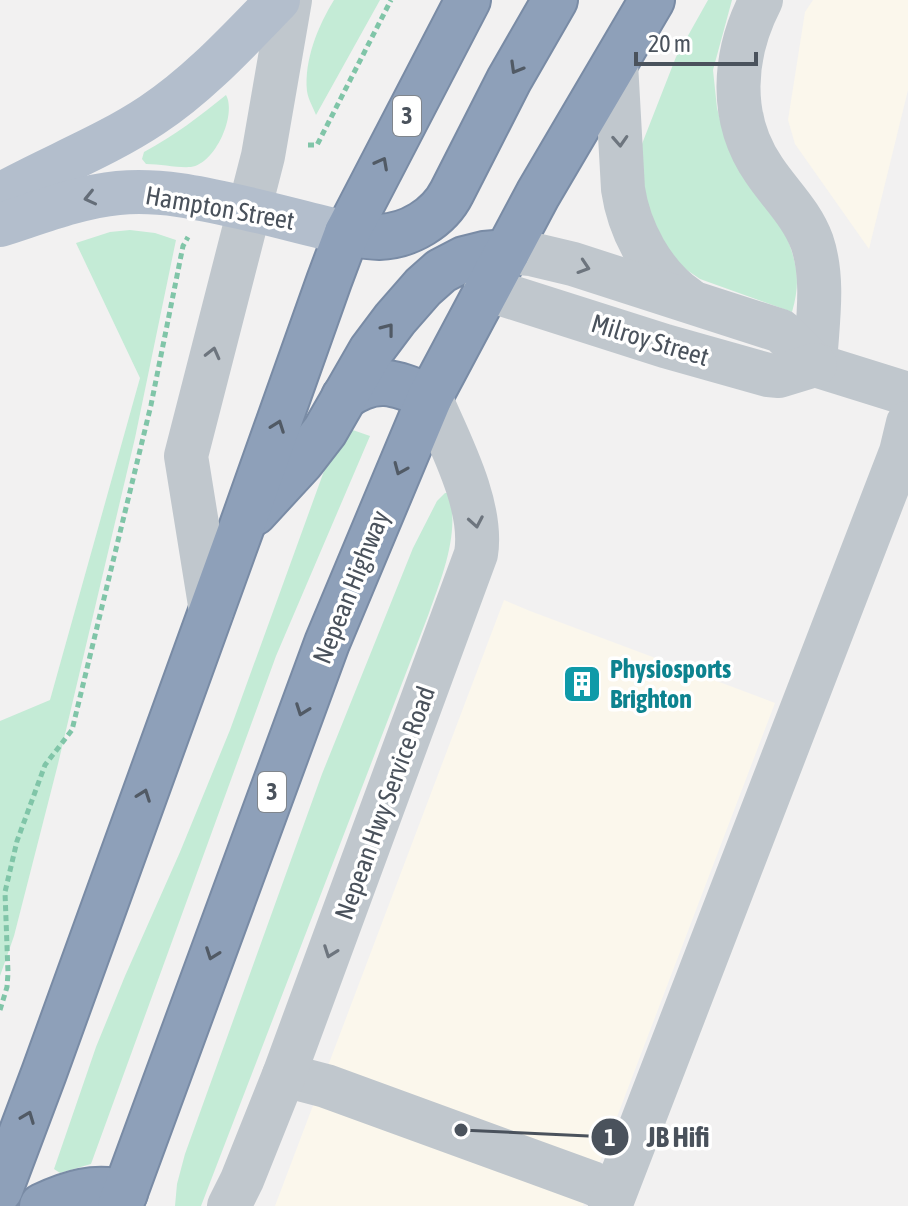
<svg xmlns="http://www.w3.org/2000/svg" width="908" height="1206" font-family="'Asap Condensed',sans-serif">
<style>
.commercial{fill:#fbf7ec}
.grass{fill:#c4ebd6}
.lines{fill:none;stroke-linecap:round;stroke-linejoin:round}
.highway-casing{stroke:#798ba5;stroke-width:48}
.path{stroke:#80c5a8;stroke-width:5;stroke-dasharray:6 4;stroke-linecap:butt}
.minor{stroke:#c0c7cd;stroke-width:44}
.major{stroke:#b3becc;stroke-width:44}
.highway{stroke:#8ea0b9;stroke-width:44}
.oneway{stroke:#515a65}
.oneway2{stroke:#6d757e}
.oneway3{stroke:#646d78}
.labels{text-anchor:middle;stroke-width:7;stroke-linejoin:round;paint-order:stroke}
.shield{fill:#fff;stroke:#80868d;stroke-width:2}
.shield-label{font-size:24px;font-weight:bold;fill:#4a525c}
.street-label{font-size:26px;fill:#4a525c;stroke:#fff}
.culture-label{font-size:26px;font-weight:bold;fill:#0d838f;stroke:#fff;text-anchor:start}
.leader{fill:none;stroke:#4a525c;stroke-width:3}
.callout-dot{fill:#4a525c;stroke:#fff;stroke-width:3}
.mark-label{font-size:24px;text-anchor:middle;font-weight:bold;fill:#fff}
.callout-label{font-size:28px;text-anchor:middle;font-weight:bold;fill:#4a525c;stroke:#fff;stroke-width:7;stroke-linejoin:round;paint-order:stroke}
</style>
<rect width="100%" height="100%" fill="#f2f1f1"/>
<g class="commercial">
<polygon points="813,0 908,0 908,90 869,249 795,144 788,120 805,12"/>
<polygon points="504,600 530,611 775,703 583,1206 275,1206"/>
</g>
<g class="grass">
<path d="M 334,0 L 380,0 L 316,115 C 313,107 308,99 307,91 C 304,60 318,26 334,0 Z"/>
<path d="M 708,0 L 732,0 L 713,70 L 717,108 L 725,138 L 786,235 C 797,264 801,281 792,312 L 700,279 L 684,268 L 672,256 L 648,218 L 640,149 L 676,57 Z"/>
<path d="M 226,95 C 237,115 215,164 191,167 C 177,168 161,164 146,164 L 142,159 L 144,152 C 174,136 200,116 226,95 Z"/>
<polygon points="130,230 155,233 176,240 135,438 58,764 14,936 0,976 0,721 50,700 140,378 76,243 110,232"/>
<polygon points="347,428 370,436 276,656 91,1164 60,1173 54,1169 96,1047 125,976 180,852 230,730 328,460"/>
<path d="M 445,493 L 449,493 C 460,534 442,576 429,613 L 201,1206 L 175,1206 L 177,1184 L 185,1154 L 322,774 L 413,548 L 437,501 Z"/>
</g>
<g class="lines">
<g class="highway-casing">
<g id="highway">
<path d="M 347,233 C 358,235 369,237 379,237 C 409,236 439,218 452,192 L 509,80 L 555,0"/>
<path d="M 344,397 C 377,374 396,383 430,397"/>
<polyline points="254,513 301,462 325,431 371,351 395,319 423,287 441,271 464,259 484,254 507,252"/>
<polyline points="0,1190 44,1073 242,526 329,281 347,233 468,0"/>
<path d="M 42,1206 C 70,1193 95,1185 125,1193"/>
<polyline points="120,1206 327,643 430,397 538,194 652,0"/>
</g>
</g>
<g class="path">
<polyline points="308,145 317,145 391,0"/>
<polyline points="0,1010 7,987 8,973 5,892 17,841 45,765 72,730 151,405 183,246 188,237"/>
</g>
<g class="minor">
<path d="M 761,0 C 733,54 728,118 764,170 C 780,194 802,214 812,242 C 825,280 817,325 815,365"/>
<path d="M 616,63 L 623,189 C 629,230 653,275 688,299"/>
<polyline points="507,252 531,254 573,264 781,331 815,365 908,394"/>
<polyline points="486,289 665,346 768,375 779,376 815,365"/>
<polyline points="211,611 186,456 263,156 290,0"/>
<polyline points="284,1075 326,1086 592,1183 614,1193"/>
<path d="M 229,1206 L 242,1180 L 284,1075 L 476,554 C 484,506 449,441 430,397"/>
<polyline points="610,1206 901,452 908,423"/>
</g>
<g class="major">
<path d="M 0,195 C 50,167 104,147 152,115 C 199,84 239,40 278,0"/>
<path d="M 0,225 C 38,213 78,197 118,193 C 160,189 200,198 240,207 C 276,215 311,225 347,233"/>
</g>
<use href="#highway" class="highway"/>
</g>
<defs><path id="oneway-chevron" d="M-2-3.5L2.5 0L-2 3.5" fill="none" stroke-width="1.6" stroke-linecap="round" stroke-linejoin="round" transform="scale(2)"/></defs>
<g class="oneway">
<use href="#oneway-chevron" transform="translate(516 68) rotate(120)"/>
<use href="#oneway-chevron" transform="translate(382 163) rotate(-62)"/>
<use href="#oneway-chevron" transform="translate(388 329) rotate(-52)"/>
<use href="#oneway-chevron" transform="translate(278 426) rotate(-70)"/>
<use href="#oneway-chevron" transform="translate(400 469) rotate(113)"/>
<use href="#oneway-chevron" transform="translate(302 710) rotate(110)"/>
<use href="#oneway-chevron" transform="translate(144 795) rotate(-70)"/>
<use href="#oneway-chevron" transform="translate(212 954) rotate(110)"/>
<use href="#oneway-chevron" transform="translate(28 1117) rotate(-69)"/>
</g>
<g class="oneway2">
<use href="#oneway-chevron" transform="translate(620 141) rotate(87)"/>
<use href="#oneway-chevron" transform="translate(584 267) rotate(18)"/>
<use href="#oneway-chevron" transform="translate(213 353) rotate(-76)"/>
<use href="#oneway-chevron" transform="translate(476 522) rotate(80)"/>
<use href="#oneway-chevron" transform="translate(330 952) rotate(110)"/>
</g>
<use class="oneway3" href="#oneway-chevron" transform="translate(90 198) rotate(167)"/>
<defs>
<g id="building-square" transform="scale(2)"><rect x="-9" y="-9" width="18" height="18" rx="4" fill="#0f9aa8" stroke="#fff"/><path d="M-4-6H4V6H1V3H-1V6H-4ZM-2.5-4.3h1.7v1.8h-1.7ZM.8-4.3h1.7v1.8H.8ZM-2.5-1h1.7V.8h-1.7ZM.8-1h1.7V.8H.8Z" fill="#fff"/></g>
</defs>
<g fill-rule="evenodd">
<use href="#building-square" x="582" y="684"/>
</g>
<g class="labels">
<g class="shield">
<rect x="393" y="96" width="28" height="40" rx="6"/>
<rect x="258" y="772" width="28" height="40" rx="6"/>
</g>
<g class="shield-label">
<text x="407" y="124">3</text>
<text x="272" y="800">3</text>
</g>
<g class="street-label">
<text transform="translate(220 208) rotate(10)" y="9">Hampton Street</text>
<text transform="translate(650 340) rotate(17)" y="9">Milroy Street</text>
<text transform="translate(351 587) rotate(-68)" y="9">Nepean Highway</text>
<text transform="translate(385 803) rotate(-70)" y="9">Nepean Hwy Service Road</text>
</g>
<g class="culture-label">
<text x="610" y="678">Physiosports<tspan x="610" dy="30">Brighton</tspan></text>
</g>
</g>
<path class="leader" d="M461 1130L610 1137"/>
<g class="callout-dot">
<circle cx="461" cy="1130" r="8"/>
<circle cx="610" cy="1137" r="20"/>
</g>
<g class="mark-label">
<text x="610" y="1146">1</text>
</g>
<g class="callout-label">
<text x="678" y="1147">JB Hifi</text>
</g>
<path d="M636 52v12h120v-12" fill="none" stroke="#4a525c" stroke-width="4"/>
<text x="648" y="52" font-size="24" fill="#4a525c" stroke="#ffffff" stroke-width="6" paint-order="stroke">20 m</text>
</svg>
